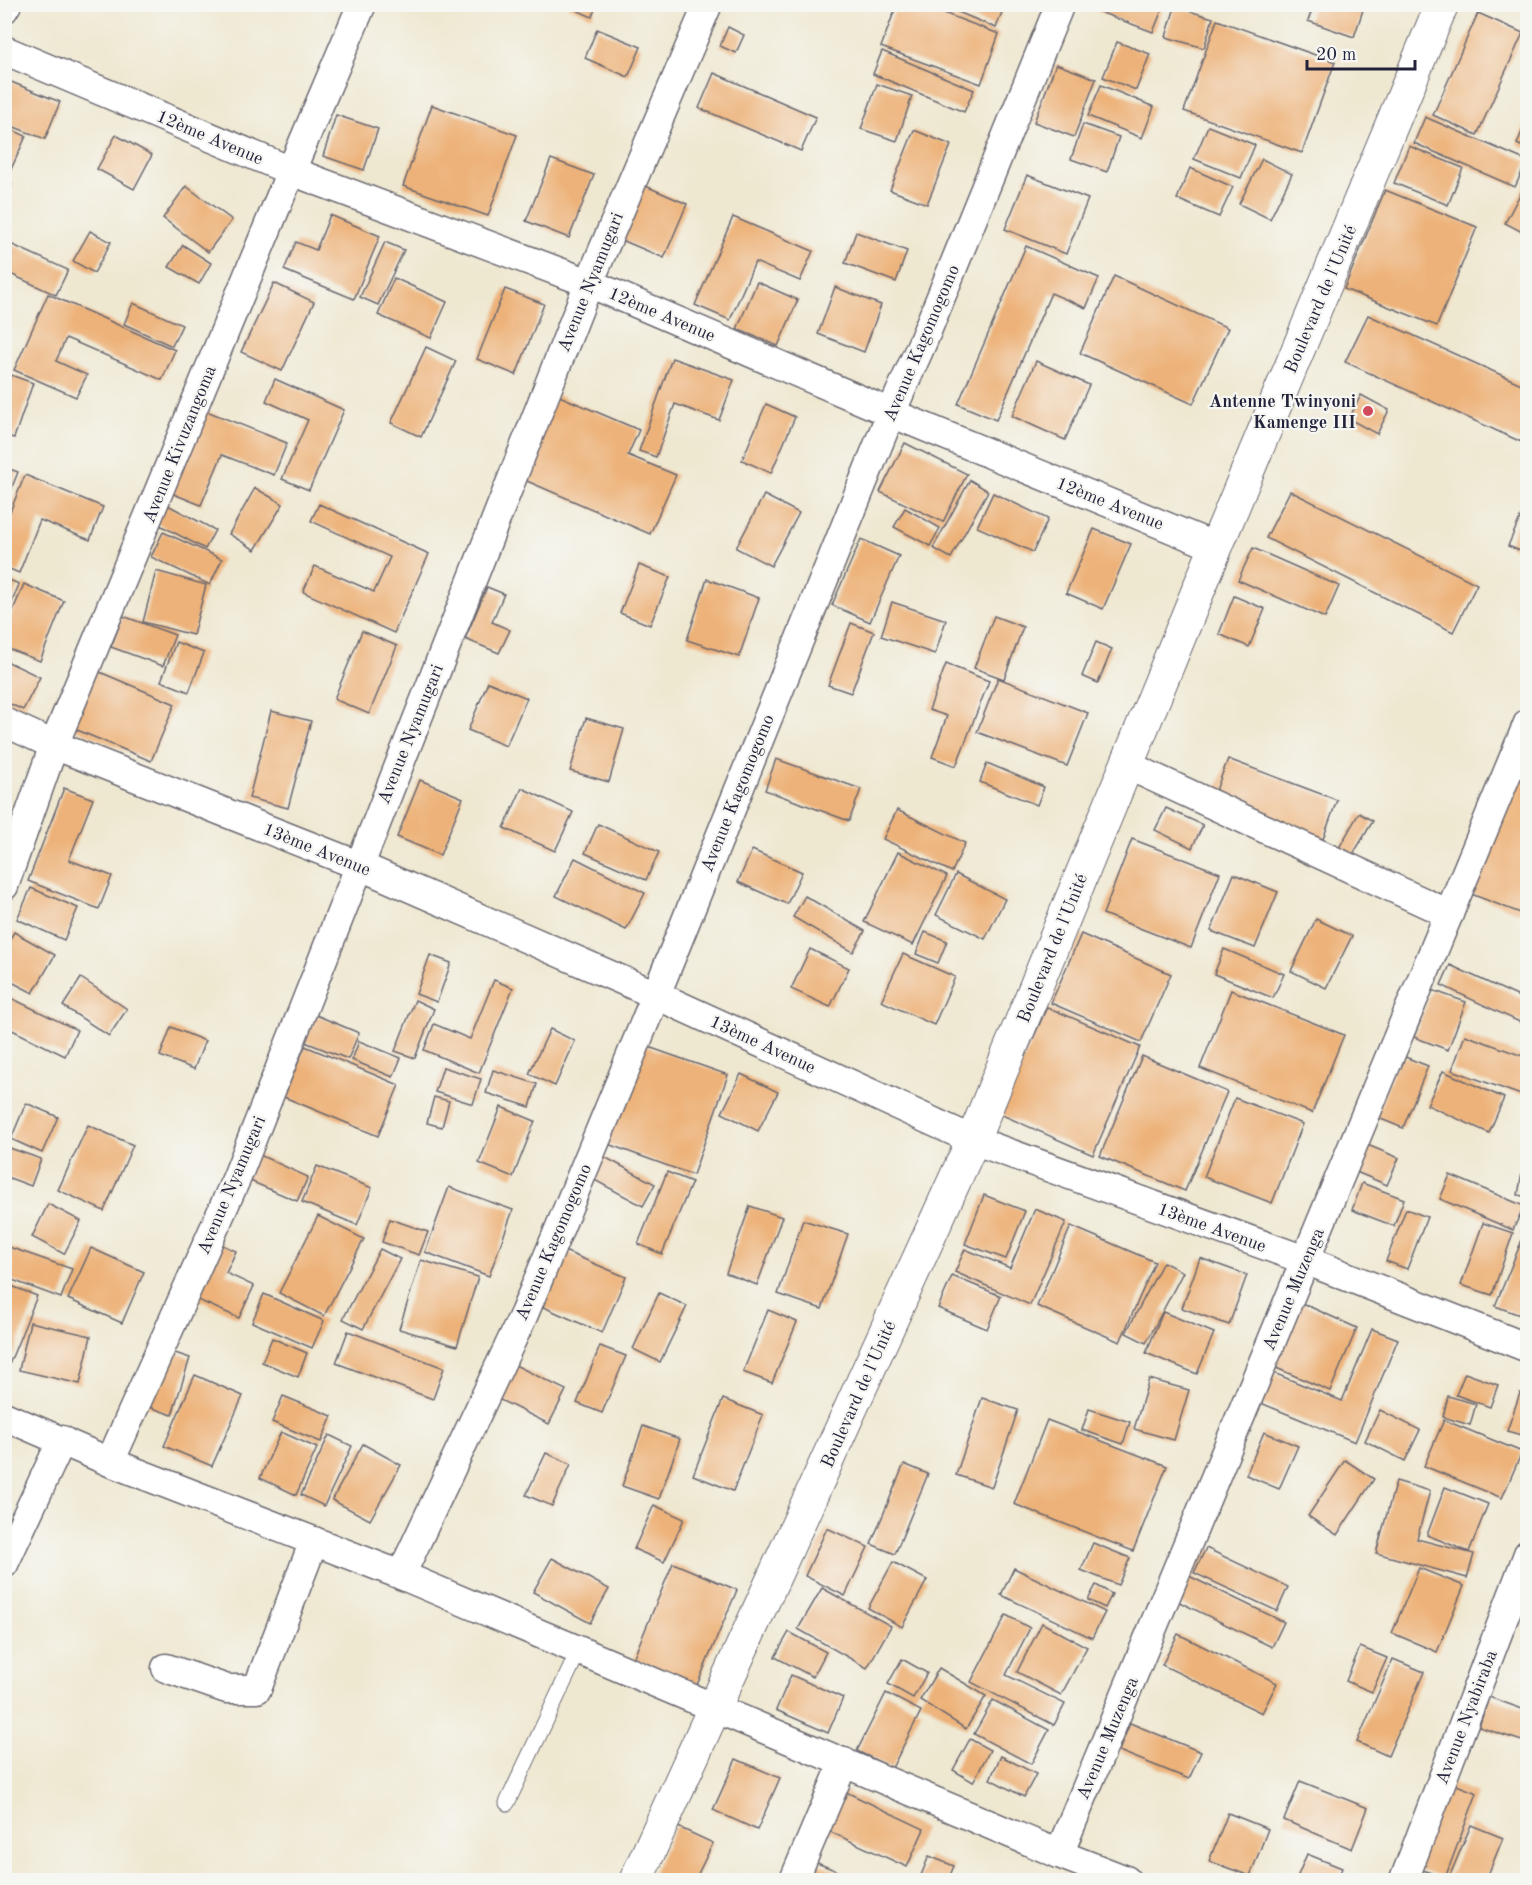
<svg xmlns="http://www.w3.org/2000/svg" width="1532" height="1885" font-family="'Old Standard TT',serif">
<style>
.building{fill:#edb279}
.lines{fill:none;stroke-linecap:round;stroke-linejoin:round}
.service-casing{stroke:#6a6770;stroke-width:17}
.minor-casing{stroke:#6a6770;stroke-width:31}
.tertiary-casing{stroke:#6a6770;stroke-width:35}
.service{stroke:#fff;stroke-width:15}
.minor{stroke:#fff;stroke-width:28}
.tertiary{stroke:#fff;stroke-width:33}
.poi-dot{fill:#d1495b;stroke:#f6f6f2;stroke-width:2}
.labels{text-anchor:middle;stroke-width:4.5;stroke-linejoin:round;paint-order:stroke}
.street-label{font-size:18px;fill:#22223b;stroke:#f6f6f2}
.poi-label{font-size:18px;font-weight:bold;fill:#22223b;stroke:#f6f6f2;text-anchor:end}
</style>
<rect width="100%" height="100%" fill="#f6f6f2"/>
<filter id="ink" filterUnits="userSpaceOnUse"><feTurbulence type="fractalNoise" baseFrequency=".0167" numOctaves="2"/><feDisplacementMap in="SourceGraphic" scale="12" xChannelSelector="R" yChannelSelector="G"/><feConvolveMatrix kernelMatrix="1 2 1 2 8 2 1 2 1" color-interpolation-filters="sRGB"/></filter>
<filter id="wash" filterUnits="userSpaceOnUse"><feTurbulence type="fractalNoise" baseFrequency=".008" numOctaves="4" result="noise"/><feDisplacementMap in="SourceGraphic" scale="24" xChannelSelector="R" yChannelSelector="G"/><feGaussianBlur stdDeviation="1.35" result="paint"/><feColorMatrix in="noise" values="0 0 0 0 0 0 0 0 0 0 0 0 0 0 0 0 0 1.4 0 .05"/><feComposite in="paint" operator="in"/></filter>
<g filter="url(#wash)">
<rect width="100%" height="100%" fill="#efe8d1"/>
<g id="blocks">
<g class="building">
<polygon points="563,4 597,4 592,17"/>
<polygon points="897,4 920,4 999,34 981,84 881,47"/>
<polygon points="939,4 1005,4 996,28"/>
<polygon points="1314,4 1365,4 1354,37 1308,21"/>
<polygon points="1081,5 1164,5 1153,32"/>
<polygon points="1175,7 1213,18 1204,48 1166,37"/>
<polygon points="1478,13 1523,33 1477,135 1433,115"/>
<polygon points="1217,20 1335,62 1302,153 1184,111"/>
<polygon points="728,27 744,35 736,53 720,46"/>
<polygon points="597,29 641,47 628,77 585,58"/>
<polygon points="1117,42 1150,54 1136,90 1103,77"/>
<polygon points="882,51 974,90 964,112 873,74"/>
<polygon points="1056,64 1096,79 1074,137 1034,122"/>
<polygon points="714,73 816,117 801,151 699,108"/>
<polygon points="4,79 60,102 45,139 4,123"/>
<polygon points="877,84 912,96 897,141 861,129"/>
<polygon points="1101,85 1154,107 1142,138 1088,116"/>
<polygon points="432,105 517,135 488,216 403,186"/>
<polygon points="336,115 378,129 364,170 323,156"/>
<polygon points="1425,117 1527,161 1515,187 1414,143"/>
<polygon points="1527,119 1528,119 1528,149 1517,144"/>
<polygon points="1083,124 1119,137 1107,172 1071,159"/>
<polygon points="4,126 26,136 8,176 4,174"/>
<polygon points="1208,126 1255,145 1241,178 1194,159"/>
<polygon points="914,130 951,145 927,204 890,190"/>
<polygon points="116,135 152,155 134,189 97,169"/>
<polygon points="1409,146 1463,168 1448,205 1394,183"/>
<polygon points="551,159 594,175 569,238 526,221"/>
<polygon points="1262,159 1292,174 1270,219 1239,204"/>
<polygon points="1190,168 1233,187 1219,217 1177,199"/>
<polygon points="1027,175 1088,199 1066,254 1005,229"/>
<polygon points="1528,179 1528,235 1505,223"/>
<polygon points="4,182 12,185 4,200"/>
<polygon points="641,184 687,204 664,258 617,238"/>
<polygon points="186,186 232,220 208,252 163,218"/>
<polygon points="1385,190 1477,227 1437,326 1344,289"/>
<polygon points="330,215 380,236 354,299 284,270 296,242 316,250"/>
<polygon points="733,217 813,251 800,281 755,262 730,320 695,305"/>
<polygon points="90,231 111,242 94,273 73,261"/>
<polygon points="856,232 907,251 896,282 845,263"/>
<polygon points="4,241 68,270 56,295 4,271"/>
<polygon points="385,242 404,250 378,305 360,297"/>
<polygon points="183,245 211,263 199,284 169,267"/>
<polygon points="1026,246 1099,278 1086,308 1051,293 996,420 958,404"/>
<polygon points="1114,276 1228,328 1193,404 1080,353"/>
<polygon points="394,278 447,302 431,338 378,315"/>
<polygon points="757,282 798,300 778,346 737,329"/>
<polygon points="274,283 314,302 282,371 241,352"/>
<polygon points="835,287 881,305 864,352 818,334"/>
<polygon points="505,289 544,304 516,375 477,359"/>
<polygon points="48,294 175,350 162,380 66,338 56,361 87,375 76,397 14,370"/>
<polygon points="133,303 182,325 172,346 124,324"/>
<polygon points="1368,315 1528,387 1528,445 1345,362"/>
<polygon points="426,347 456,361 421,437 391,423"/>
<polygon points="672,358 734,380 719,420 675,404 656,457 639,451"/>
<polygon points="1036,361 1089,385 1065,440 1012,416"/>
<polygon points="4,370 10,372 5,385 4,385"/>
<polygon points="11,375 33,383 14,438 4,435 4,394"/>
<polygon points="275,379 344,410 309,490 282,479 308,420 266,401"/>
<polygon points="557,395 639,430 628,455 676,475 650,534 520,478"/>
<polygon points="1361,395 1389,410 1377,434 1349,419"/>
<polygon points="766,404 795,417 771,473 742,460"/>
<polygon points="199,408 287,443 274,475 222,455 201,505 166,491"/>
<polygon points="905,443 967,474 943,522 880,492"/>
<polygon points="4,467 18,472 5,505 4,505"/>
<polygon points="25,475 103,507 90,540 40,520 19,573 5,567 5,524"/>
<polygon points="970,480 988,491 951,558 933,548"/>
<polygon points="255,488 283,504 255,550 229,534"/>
<polygon points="1290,491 1477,584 1453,632 1266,538"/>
<polygon points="993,493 1048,519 1033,552 977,527"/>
<polygon points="764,495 799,513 771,566 736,548"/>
<polygon points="164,503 215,530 205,549 154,522"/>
<polygon points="319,504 429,554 394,633 303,592 315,566 374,592 390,557 311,521"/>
<polygon points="905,508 940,528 930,546 894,527"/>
<polygon points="1523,511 1528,512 1528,554 1508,546"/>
<polygon points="1094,529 1131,544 1103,609 1066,593"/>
<polygon points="163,532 222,559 210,585 151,557"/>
<polygon points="861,539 899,556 870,622 832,605"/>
<polygon points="1253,548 1339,586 1325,618 1238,580"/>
<polygon points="639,565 670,577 650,625 620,613"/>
<polygon points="156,571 206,585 193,635 143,622"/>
<polygon points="4,578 19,584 7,615 4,614"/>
<polygon points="707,579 759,598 739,657 687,640"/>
<polygon points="24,584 64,601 40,661 4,647 4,632"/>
<polygon points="487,587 504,594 492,622 510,630 499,653 465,639"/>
<polygon points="1234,596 1265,609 1249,647 1219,634"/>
<polygon points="892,602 946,620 935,654 881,636"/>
<polygon points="123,616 175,635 163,666 111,647"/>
<polygon points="994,616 1023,627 1004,679 974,668"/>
<polygon points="851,623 874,632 851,693 828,685"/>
<polygon points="362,631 397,646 369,714 334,699"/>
<polygon points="176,642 204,653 189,692 161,681"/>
<polygon points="1096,642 1112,649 1098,683 1082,676"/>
<polygon points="4,660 40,677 23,710 4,701"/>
<polygon points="946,664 989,681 956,766 932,757 947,716 929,710"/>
<polygon points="95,670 175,704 151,761 70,727"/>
<polygon points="998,678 1088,713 1067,766 977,732"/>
<polygon points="488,682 527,698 506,746 468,730"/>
<polygon points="271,711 311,721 288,808 249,798"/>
<polygon points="586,718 624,729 609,782 570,771"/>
<polygon points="1528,738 1528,916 1466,892"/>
<polygon points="776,759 861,789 849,821 765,790"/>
<polygon points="1228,759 1337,800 1323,839 1213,798"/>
<polygon points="987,763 1044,787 1037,805 980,782"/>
<polygon points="420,780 463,798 440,855 397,837"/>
<polygon points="64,788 93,799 69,860 112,876 99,909 28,881"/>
<polygon points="522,788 573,812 555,851 504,828"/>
<polygon points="1166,808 1203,825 1192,848 1155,830"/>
<polygon points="897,810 965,843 952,872 883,839"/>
<polygon points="1359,813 1373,821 1352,856 1339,848"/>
<polygon points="598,824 659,852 646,880 585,853"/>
<polygon points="1132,839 1220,873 1191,948 1103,914"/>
<polygon points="752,850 802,872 787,904 738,882"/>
<polygon points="898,852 947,876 913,945 864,922"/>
<polygon points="575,858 645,893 626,930 556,896"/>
<polygon points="956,874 1005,899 985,939 936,915"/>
<polygon points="1234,874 1278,892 1255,948 1211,931"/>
<polygon points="31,888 78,908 64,940 17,919"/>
<polygon points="805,896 865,931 853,952 793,917"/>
<polygon points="1316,919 1352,936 1326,988 1291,971"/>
<polygon points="14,932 55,955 33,993 4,978 4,949"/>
<polygon points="925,932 947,941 938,963 916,954"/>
<polygon points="1081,934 1171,974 1141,1042 1051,1003"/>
<polygon points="810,949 849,968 830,1007 791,989"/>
<polygon points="1224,949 1284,974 1273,998 1214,974"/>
<polygon points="903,954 955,977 934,1025 881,1001"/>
<polygon points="430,955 451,963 437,1002 416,994"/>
<polygon points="1450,965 1528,1001 1528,1026 1441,985"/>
<polygon points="81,978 127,1009 109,1036 63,1006"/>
<polygon points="494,980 513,988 479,1073 424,1050 434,1024 470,1039"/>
<polygon points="1231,990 1344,1035 1312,1113 1200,1068"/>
<polygon points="1432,990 1466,1002 1448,1050 1414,1037"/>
<polygon points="9,997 77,1030 65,1056 4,1026 4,1006"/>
<polygon points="415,1000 434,1009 415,1058 395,1051"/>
<polygon points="1047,1007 1140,1047 1093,1155 1000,1114"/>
<polygon points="316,1015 359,1033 348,1059 305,1042"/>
<polygon points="171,1027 205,1041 194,1069 160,1056"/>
<polygon points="550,1029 575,1041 555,1086 529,1074"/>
<polygon points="1465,1035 1528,1058 1528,1079 1521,1095 1452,1070"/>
<polygon points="359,1041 401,1058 393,1077 352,1060"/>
<polygon points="640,1044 728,1075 693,1175 605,1143"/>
<polygon points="305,1046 399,1085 378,1136 284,1097"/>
<polygon points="1400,1055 1428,1066 1403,1128 1376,1117"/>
<polygon points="1142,1056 1227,1092 1185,1191 1100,1156"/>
<polygon points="443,1067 481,1079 473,1104 435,1092"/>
<polygon points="493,1070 537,1084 530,1107 486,1093"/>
<polygon points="1443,1071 1504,1098 1489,1133 1427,1105"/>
<polygon points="741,1074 778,1092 758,1131 722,1113"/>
<polygon points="434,1097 449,1101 442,1127 427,1123"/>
<polygon points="1235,1098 1303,1124 1272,1203 1204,1177"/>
<polygon points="26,1103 58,1117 42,1153 11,1139"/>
<polygon points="501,1107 535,1121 513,1177 479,1163"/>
<polygon points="88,1125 133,1145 104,1211 58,1190"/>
<polygon points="1365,1144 1399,1158 1387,1185 1354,1171"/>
<polygon points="4,1146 41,1159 31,1186 4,1176"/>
<polygon points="1526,1149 1528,1149 1528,1197 1518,1195"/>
<polygon points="253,1152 308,1177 297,1201 241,1177"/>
<polygon points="599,1154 655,1184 643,1206 587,1176"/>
<polygon points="317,1166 372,1188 357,1225 302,1202"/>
<polygon points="667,1172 692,1182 662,1254 638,1244"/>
<polygon points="1450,1175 1524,1206 1513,1230 1440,1199"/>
<polygon points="1362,1183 1404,1199 1394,1226 1352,1210"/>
<polygon points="449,1187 513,1210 489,1276 425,1252"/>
<polygon points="984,1195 1025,1211 1006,1259 965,1244"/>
<polygon points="48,1204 81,1221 64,1254 32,1237"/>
<polygon points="750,1206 782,1217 757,1285 726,1273"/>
<polygon points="1035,1209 1066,1222 1030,1305 955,1272 965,1249 1010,1268"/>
<polygon points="1406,1209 1427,1217 1407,1269 1386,1261"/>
<polygon points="318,1216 364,1239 324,1316 279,1293"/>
<polygon points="1527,1217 1528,1218 1528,1235 1521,1232"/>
<polygon points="390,1219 428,1232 419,1255 382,1242"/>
<polygon points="803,1220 848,1234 822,1309 778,1294"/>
<polygon points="1483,1223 1513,1233 1492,1295 1461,1285"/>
<polygon points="1071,1226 1155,1262 1120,1342 1037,1306"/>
<polygon points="1522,1240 1528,1242 1528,1296 1520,1315 1495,1306"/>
<polygon points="214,1241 236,1251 226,1273 254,1286 239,1318 189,1296"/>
<polygon points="9,1247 72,1269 61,1298 4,1277 4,1260"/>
<polygon points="91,1248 144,1272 122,1323 68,1299"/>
<polygon points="380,1249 400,1259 363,1329 343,1319"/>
<polygon points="562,1250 626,1277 602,1333 539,1305"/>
<polygon points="1200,1258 1247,1275 1229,1325 1182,1308"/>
<polygon points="421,1260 478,1277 457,1346 399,1329"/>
<polygon points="1163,1262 1183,1272 1146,1343 1126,1333"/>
<polygon points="952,1276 1001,1296 987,1329 938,1308"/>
<polygon points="4,1283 37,1296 6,1372 4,1371"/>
<polygon points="659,1293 687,1306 660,1362 633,1349"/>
<polygon points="264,1294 324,1321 312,1348 252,1322"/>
<polygon points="1295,1300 1357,1328 1330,1391 1267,1364"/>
<polygon points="768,1310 797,1322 772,1383 743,1372"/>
<polygon points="1163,1312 1214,1333 1197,1374 1146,1353"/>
<polygon points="30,1322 91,1336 80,1384 19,1370"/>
<polygon points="1372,1329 1398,1339 1355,1442 1256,1401 1269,1371 1342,1401"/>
<polygon points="348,1331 444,1368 433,1399 336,1363"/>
<polygon points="272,1338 307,1353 298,1377 262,1362"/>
<polygon points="600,1346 626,1356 602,1413 577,1403"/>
<polygon points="163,1349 190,1358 172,1415 144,1405"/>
<polygon points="513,1364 566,1390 549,1424 496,1398"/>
<polygon points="1465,1373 1498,1385 1490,1407 1456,1395"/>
<polygon points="195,1375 243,1396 212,1466 164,1446"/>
<polygon points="1149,1379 1189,1390 1174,1440 1134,1429"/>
<polygon points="1520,1393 1528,1396 1528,1437 1507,1431"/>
<polygon points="283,1396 332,1416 321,1442 272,1422"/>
<polygon points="1448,1396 1476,1404 1470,1425 1443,1417"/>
<polygon points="982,1398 1018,1410 992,1487 956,1475"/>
<polygon points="723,1399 763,1415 733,1491 693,1475"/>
<polygon points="1089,1409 1130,1422 1123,1444 1082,1430"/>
<polygon points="1380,1410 1420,1430 1405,1461 1365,1441"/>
<polygon points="1047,1420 1167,1466 1133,1551 1014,1504"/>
<polygon points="1444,1420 1522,1452 1502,1498 1424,1466"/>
<polygon points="643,1426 680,1439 659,1499 622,1486"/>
<polygon points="281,1432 317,1448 296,1495 260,1478"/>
<polygon points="1264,1432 1298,1446 1279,1489 1246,1475"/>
<polygon points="329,1435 352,1446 324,1506 301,1495"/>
<polygon points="363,1444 401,1465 370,1520 332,1500"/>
<polygon points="546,1453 571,1464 552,1506 526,1495"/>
<polygon points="1345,1460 1374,1479 1337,1535 1308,1516"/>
<polygon points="904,1464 928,1474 895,1554 871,1544"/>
<polygon points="1396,1481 1430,1491 1417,1539 1474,1554 1467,1578 1376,1553"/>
<polygon points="1445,1487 1488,1504 1469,1552 1427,1535"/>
<polygon points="654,1505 684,1519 664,1562 634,1549"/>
<polygon points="827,1528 868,1547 845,1596 805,1576"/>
<polygon points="1093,1543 1130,1558 1118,1585 1081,1570"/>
<polygon points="1206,1548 1288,1587 1277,1611 1194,1573"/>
<polygon points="552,1558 609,1589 590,1623 533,1592"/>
<polygon points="893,1562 927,1580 902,1627 868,1608"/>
<polygon points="673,1563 737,1590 697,1685 633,1659"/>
<polygon points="1014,1568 1105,1612 1092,1638 1001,1595"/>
<polygon points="1419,1568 1464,1586 1437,1652 1392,1633"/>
<polygon points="1189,1576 1284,1622 1272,1647 1177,1601"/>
<polygon points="1096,1585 1112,1594 1105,1608 1088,1600"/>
<polygon points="822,1588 891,1626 867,1668 798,1629"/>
<polygon points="1006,1615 1030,1628 1006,1675 1065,1704 1054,1725 971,1682"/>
<polygon points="1042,1623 1087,1647 1061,1695 1017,1672"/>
<polygon points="789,1632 826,1652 813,1677 775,1657"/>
<polygon points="1178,1634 1277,1683 1262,1713 1162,1665"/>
<polygon points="1360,1647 1387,1658 1372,1692 1346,1681"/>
<polygon points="902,1659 927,1673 913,1698 888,1684"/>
<polygon points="1393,1659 1424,1672 1388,1756 1357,1742"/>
<polygon points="939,1668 986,1696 966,1729 920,1700"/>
<polygon points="791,1675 843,1698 828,1733 776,1710"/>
<polygon points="886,1693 921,1711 892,1768 857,1751"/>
<polygon points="1489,1697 1528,1711 1528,1743 1479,1727"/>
<polygon points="993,1700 1049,1730 1031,1764 974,1734"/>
<polygon points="1130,1723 1201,1752 1189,1779 1119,1751"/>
<polygon points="970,1739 990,1750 973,1782 953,1770"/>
<polygon points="1001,1756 1036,1774 1024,1797 990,1779"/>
<polygon points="736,1759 780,1778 757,1830 713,1810"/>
<polygon points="1300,1781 1368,1808 1352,1849 1284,1820"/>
<polygon points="1449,1782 1477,1793 1445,1878 1417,1868"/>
<polygon points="844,1791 924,1829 907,1867 826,1830"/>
<polygon points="1228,1813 1268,1829 1250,1876 1209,1861"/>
<polygon points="1471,1825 1503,1838 1486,1880 1448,1880"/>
<polygon points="676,1826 713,1843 695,1880 650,1880"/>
<polygon points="1307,1854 1342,1868 1337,1880 1296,1880"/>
<polygon points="929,1856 954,1866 948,1880 919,1880"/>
<polygon points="812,1861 860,1880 804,1880"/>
</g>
</g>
</g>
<g filter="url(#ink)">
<use href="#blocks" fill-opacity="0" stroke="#6a6770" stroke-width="1.5"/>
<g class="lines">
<g class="service-casing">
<polyline id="service" points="507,1803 579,1650"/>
</g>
<g class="minor-casing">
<g id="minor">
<polyline points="4,9 7,4"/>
<polyline points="4,50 291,171 589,283 891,413 1216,547"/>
<polyline points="4,722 54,745 358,865 656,995 973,1140 1305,1260 1528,1348"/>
<polyline points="1127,765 1449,914"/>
<polyline points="4,886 54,745 291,171 362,4"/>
<polyline points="4,1416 110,1462 401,1575 1059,1854 1126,1880"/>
<polyline points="110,1462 237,1177 589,283 708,4"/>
<polyline points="4,1564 62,1440"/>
<polyline points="401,1575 524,1314 656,995 891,413 923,341 1060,4"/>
<polyline points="166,1668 227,1689 257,1689 314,1541"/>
<polyline points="1059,1854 1528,723"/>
<polyline points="794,1880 844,1762"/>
<polyline points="1404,1880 1528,1554"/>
</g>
</g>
<g class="tertiary-casing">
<polyline id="tertiary" points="636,1880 973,1140 1216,547 1442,4"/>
</g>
<use href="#service" class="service"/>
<use href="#minor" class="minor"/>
<use href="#tertiary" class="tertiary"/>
</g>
</g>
<circle class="poi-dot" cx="1368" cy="411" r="6"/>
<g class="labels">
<g class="street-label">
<text transform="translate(210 137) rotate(23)" y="6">12ème Avenue</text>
<text transform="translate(590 282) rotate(-68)" y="6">Avenue Nyamugari</text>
<text transform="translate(1320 299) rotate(-67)" y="6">Boulevard de l'Unité</text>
<text transform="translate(662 314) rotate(23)" y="6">12ème Avenue</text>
<text transform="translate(921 343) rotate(-67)" y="6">Avenue Kagomogomo</text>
<text transform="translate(179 444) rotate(-68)" y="6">Avenue Kivuzangoma</text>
<text transform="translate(1110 503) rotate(22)" y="6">12ème Avenue</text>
<text transform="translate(410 734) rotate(-68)" y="6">Avenue Nyamugari</text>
<text transform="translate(737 793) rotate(-68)" y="6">Avenue Kagomogomo</text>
<text transform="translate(317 849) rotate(22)" y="6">13ème Avenue</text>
<text transform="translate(1052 948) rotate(-68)" y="6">Boulevard de l'Unité</text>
<text transform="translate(763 1044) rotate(25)" y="6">13ème Avenue</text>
<text transform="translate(231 1185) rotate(-67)" y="6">Avenue Nyamugari</text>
<text transform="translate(1212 1227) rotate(20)" y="6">13ème Avenue</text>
<text transform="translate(553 1242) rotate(-67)" y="6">Avenue Kagomogomo</text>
<text transform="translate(1293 1289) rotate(-67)" y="6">Avenue Muzenga</text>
<text transform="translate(858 1394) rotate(-66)" y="6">Boulevard de l'Unité</text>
<text transform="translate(1466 1717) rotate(-69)" y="6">Avenue Nyabiraba</text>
<text transform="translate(1107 1738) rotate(-67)" y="6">Avenue Muzenga</text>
</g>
<g class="poi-label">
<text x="1356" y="407">Antenne Twinyoni<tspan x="1356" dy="21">Kamenge III</tspan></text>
</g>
</g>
<rect width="1532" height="1885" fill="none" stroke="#f6f6f2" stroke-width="24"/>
<path d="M1307 60v9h108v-9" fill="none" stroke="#22223b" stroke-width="3"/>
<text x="1316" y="60" font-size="18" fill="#22223b" stroke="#f6f6f2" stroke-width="4.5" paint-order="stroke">20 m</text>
</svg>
